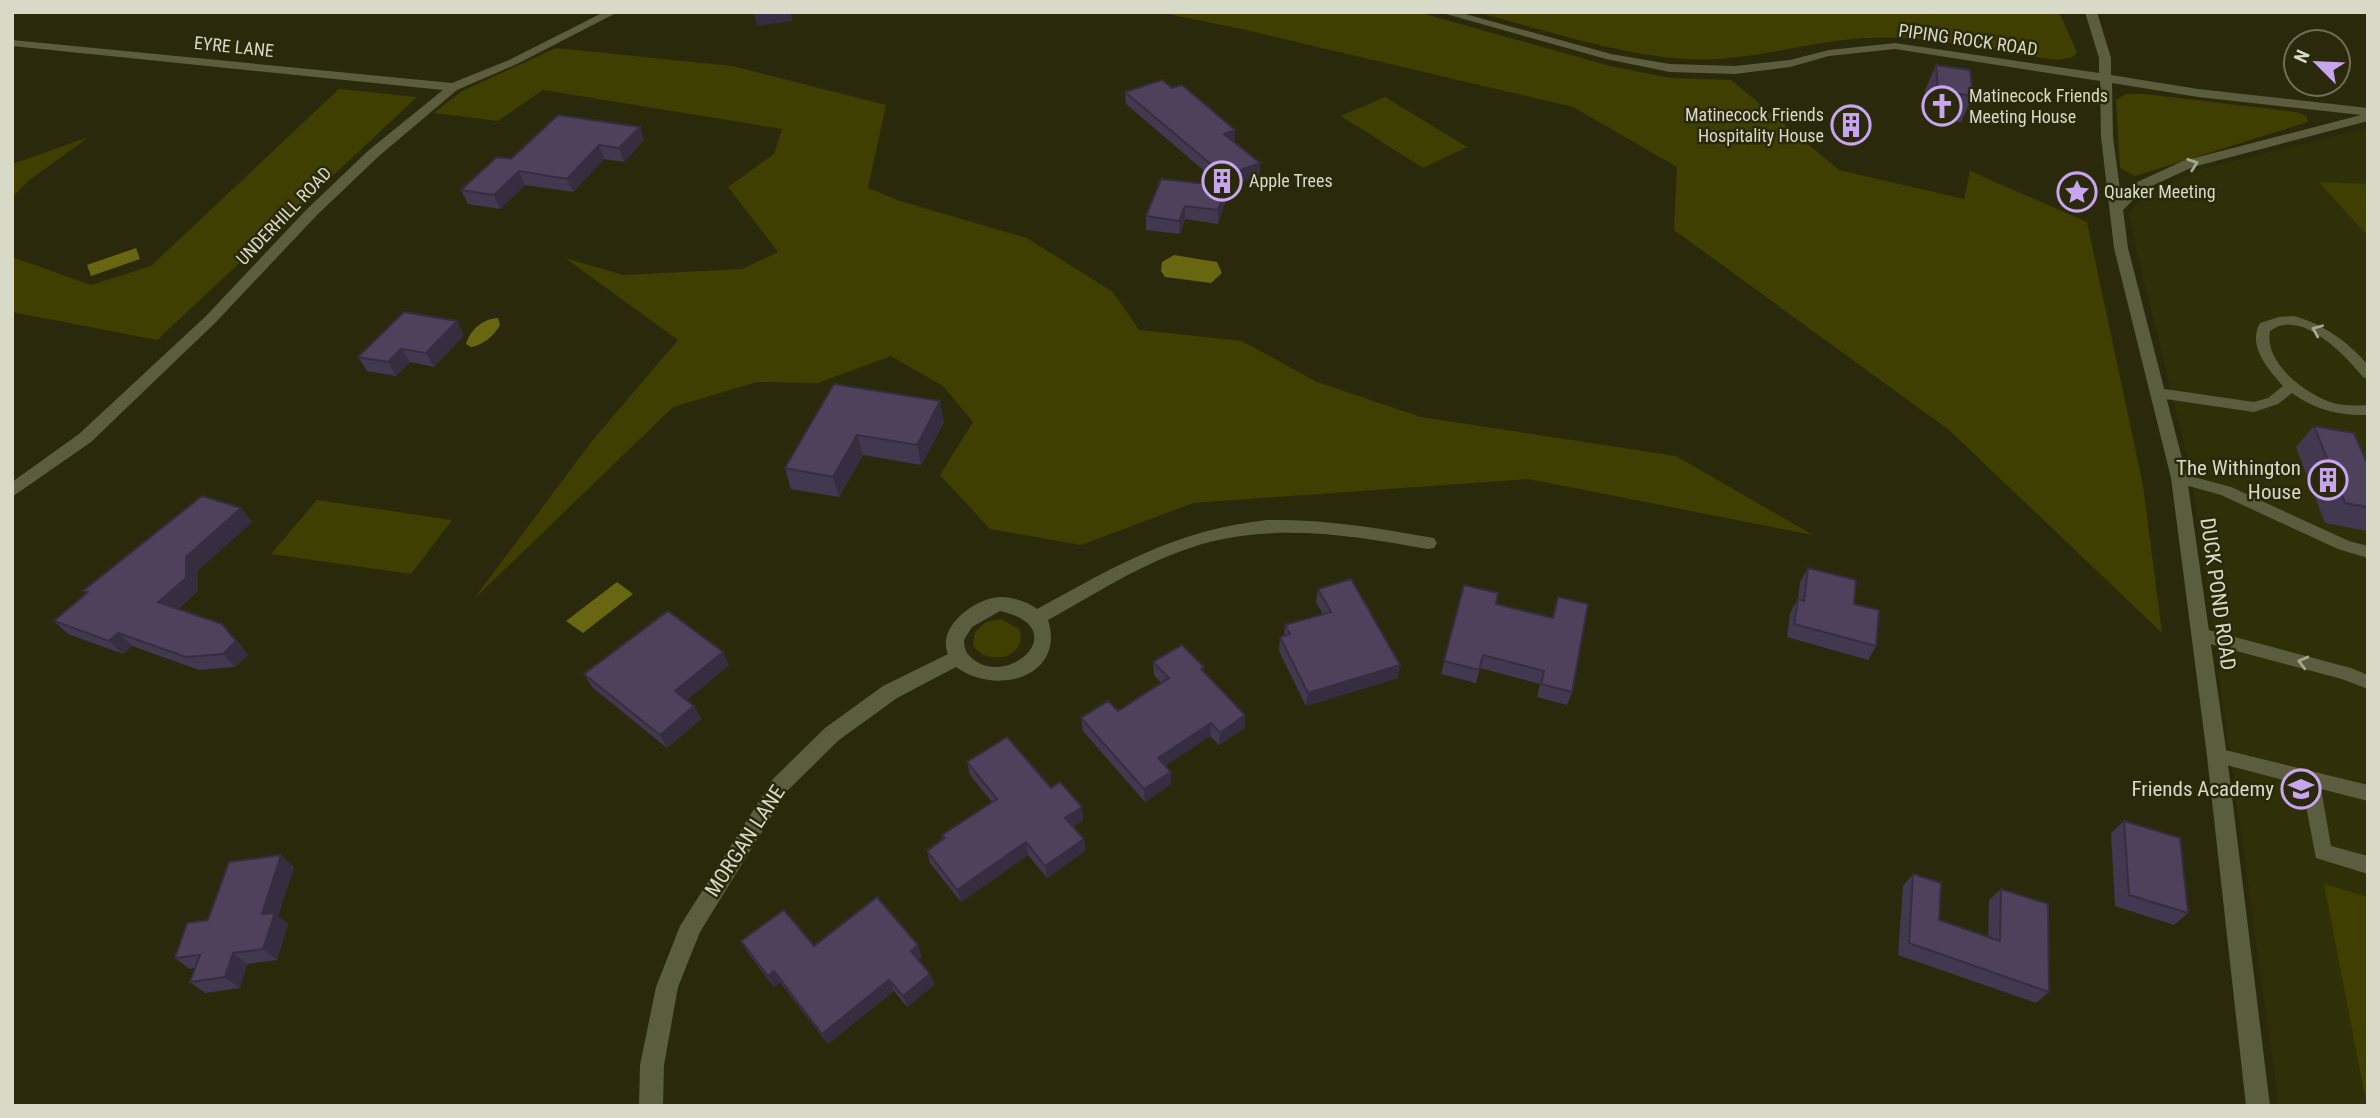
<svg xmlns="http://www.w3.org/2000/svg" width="2380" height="1118" font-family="'Roboto Condensed',sans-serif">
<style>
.built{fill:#303008}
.green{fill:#403f02}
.water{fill:#686610}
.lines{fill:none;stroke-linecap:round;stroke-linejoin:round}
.service{fill:#5c5d3e;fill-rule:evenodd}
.minor{fill:#5c5d3e;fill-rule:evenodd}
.tertiary{fill:#5c5d3e;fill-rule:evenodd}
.wall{fill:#42384f}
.shaded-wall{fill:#362e40}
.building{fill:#4d415c;stroke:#362e40;stroke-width:2}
.oneway{stroke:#a6a790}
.labels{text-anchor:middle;stroke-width:5;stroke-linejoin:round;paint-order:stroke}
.far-street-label{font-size:18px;fill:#d8d9c7;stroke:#2a290b}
.far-poi-label{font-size:18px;fill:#d8d9c7;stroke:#2a290b;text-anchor:start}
.poi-label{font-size:21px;fill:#d8d9c7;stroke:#2a290b;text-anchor:end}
.street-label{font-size:21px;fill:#d8d9c7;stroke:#2a290b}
</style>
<rect width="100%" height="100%" fill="#2a290b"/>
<polygon class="built" points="2368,128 2368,1106 2279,1106 2191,472 2128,214 2146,194 2194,171"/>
<g class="green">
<polygon points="1158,12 1418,12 1610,66 1670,78 1731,80 1839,170 1964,199 1970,171 2087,222 2143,485 2162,633 1949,430 1674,230 1677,167 1573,107 1233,27"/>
<path d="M 1476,12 L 2059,12 L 2077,52 L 2073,57 L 2058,60 C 1995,53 1932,34 1868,38 C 1806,41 1746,63 1684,59 C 1613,53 1544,30 1476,12 Z"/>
<polygon points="556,48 732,66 886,105 868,188 900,201 1027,238 1113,292 1139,330 1242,341 1317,382 1421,417 1676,456 1813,535 1528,479 1193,503 1081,545 990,529 940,475 973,422 943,386 891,356 818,383 757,382 673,407 473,600 592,441 678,340 565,258 623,275 742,269 778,252 728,187 774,154 782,129 543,90 498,121 434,113 462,91"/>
<polygon points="339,89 417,97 157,340 12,312 12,257 91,285 151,266"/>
<polygon points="2126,94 2144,94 2296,112 2306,116 2308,122 2135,176 2120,168 2116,100"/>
<polygon points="1385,97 1467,147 1423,168 1341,116"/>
<polygon points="89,137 28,181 12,198 12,164"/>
<polygon points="2319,182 2368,184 2368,235 2366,234"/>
<polygon points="317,500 452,520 411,574 271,554"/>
<path d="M 1001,619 L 1019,629 C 1030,657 986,668 973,645 L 975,632 L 986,622 Z"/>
<polygon points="2324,884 2368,897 2368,1106 2367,1106"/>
</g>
<g class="water">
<polygon points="136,248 140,259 91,276 87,265"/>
<polygon points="1174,255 1217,262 1222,273 1211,283 1165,277 1161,271 1162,262"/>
<path d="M 498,318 L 500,325 C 494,336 483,345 471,347 L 466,344 C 470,330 482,319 498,318 Z"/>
<polygon points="617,582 633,594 583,633 566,621"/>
</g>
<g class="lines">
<g class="service">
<path d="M 2294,316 C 2325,325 2347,341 2368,365 L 2368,379 L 2363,377 C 2345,355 2300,307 2270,331 C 2264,362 2303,392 2330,402 C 2342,406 2355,406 2368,405 L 2368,415 C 2340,416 2315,410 2292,393 L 2278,404 L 2254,412 L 2158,398 L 2151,393 L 2158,388 L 2254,402 L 2268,398 L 2283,386 C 2268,369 2247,346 2260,323 L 2279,317 Z"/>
<polygon points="2179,473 2231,487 2349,541 2368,546 2368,558 2338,549 2221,495 2174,482 2172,478"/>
<polygon points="2201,628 2351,668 2368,675 2368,689 2342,679 2195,640 2193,635 2195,630"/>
<polygon points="2217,748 2368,785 2368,801 2321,789 2331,846 2368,856 2368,874 2316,858 2302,785 2211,761 2208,756 2211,751"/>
</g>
<g class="minor">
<polygon points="604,12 618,12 517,64 457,90 379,156 317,215 216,322 91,442 12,497 12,482 79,434 206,316 307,209 369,150 443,90 12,46 12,40 452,83 509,60"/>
<path d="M 1267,520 C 1321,519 1374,527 1428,537 L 1434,538 L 1437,543 L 1434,548 L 1428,549 C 1344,534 1258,520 1176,553 C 1131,570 1090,597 1048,620 C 1066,676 997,697 956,667 L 897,698 L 839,740 L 787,791 L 700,932 L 678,987 L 664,1065 L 663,1106 L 639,1106 L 640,1065 L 656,987 L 680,926 L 773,779 L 825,728 L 883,686 L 948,654 C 936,627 976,597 1001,597 C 1012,597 1029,602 1037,609 C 1116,566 1175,530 1267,520 ZM 1000,611 C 1072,627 1014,684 977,662 C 968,656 964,651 964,640 L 972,627 Z"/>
</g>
<path class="tertiary" d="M 1439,12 L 1458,12 L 1611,54 L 1670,64 L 1735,66 L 1790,60 L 1829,50 L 1895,43 L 2099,73 L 2099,58 L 2085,12 L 2097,12 L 2111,58 L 2111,75 L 2198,89 L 2368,108 L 2368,121 L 2193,167 L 2143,190 L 2123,210 L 2128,248 L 2187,478 L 2227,756 L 2270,1106 L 2246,1106 L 2207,756 L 2171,478 L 2114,248 L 2101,137 L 2100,81 L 1895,49 L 1829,56 L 1790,67 L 1735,74 L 1670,72 L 1606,59 ZM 2112,83 L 2198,97 L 2361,115 L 2183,161 L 2133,184 L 2121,197 L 2113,137 Z"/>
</g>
<g class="wall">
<polygon points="1936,65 1973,96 1961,122 1926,116 1925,90"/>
<polygon points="1125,92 1235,142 1260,175 1226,188 1226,200 1218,224 1185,219 1180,234 1146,230 1146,216 1222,186 1126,104"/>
<polygon points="640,127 644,140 624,162 604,159 573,192 525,185 500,209 468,204 461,190 511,159"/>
<polygon points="464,335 434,367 410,362 396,376 367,371 358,357"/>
<polygon points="834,384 944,422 921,465 863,455 839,497 791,489 785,468"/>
<polygon points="2314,426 2368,465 2368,530 2367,531 2325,523 2296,447"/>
<polygon points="241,508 252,522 198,570 198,591 178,609 234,637 248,655 235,667 199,670 132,646 123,654 68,634 54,621 87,594 83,591"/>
<polygon points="1808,568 1854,604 1876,646 1868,660 1787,637 1790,613 1798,599 1800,582"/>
<polygon points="1464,585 1496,604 1552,618 1558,597 1572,692 1567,705 1537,697 1540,684 1480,668 1476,683 1441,674"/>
<polygon points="1318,589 1398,678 1306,706 1279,651 1280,637 1284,636 1285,625 1323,614 1316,602"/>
<polygon points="1153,662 1204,672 1245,728 1219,745 1210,736 1165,766 1171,772 1171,784 1145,802 1083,731 1081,718 1118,711 1161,683 1154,675"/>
<polygon points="729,665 687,700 694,706 701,719 667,748 592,687 584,674"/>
<polygon points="967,762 1051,788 1083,820 1073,827 1084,839 1085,851 1047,878 1028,855 961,902 930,863 927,851 943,839 942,835 992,802 970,775"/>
<polygon points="2124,821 2188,913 2174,925 2115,906 2111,833"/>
<polygon points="294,867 278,916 288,924 277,960 247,964 240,988 205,993 190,982 195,968 190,969 175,958 208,920"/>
<polygon points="1913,874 1939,920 1988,937 1989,900 2001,889 2049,992 2036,1003 1898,955 1903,886"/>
<polygon points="741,941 922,956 918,959 930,974 934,985 907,1007 894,991 828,1044 780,982 774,987 748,953"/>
</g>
<g class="shaded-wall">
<polygon points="760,12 791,12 792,21 757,26 754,13"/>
<polygon points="640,127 644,140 624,162 619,148"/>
<polygon points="1235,130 1235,142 1223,146 1224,134"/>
<polygon points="599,145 604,159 573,192 567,179"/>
<polygon points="1260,163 1260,175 1226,188 1226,200 1218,224 1218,210 1225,188 1225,176"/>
<polygon points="519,171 525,185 500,209 494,195"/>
<polygon points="1185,206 1185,219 1180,234 1179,221"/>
<polygon points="457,321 464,335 434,367 426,353"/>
<polygon points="401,349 410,362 396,376 388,362"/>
<polygon points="940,401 944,422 921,465 917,445"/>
<polygon points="857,435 863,455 839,497 833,477"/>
<polygon points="241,508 252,522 198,570 198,591 170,615 158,602 186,557"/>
<polygon points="222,624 248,655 235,667 223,654"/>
<polygon points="118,633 132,646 123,654 109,641"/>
<polygon points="723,652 729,665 682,704 675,691"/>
<polygon points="1400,665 1398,678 1306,706 1308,693"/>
<polygon points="694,706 701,719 667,748 660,735"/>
<polygon points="1245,715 1245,728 1219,745 1220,733"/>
<polygon points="1211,723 1210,736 1159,770 1158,758"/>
<polygon points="1171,772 1171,784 1145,802 1144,789"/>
<polygon points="1082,807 1083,820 1067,831 1065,818"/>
<polygon points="1084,839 1085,851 1047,878 1045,866"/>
<polygon points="1026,842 1028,855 961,902 957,890"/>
<polygon points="281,855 294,867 278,916 288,924 277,960 263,949 262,914"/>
<polygon points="918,945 922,956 915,962 911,951"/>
<polygon points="233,953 247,964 240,988 225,977"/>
<polygon points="774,971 780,982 774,987 768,976"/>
<polygon points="930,974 934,985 907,1007 903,996"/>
<polygon points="889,980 894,991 828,1044 822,1034"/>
</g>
<g class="building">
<polygon points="1936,65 1970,70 1973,96 1938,91"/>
<polygon points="1162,80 1172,88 1182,85 1235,130 1224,134 1260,163 1225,176 1125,92"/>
<polygon points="558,115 640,127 619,148 599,145 567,179 519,171 494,195 461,190 497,157 511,159"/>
<polygon points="1161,179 1226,186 1218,210 1185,206 1179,221 1146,216"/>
<polygon points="404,312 457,321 426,353 401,349 388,362 358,357"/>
<polygon points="834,384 940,401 917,445 857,435 833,477 785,468"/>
<polygon points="2314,426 2354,433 2368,465 2368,507 2345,503"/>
<polygon points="202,496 241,508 186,557 186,578 158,602 222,624 236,641 223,654 186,657 118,633 109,641 54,621 88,592 83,591"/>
<polygon points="1808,568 1856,580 1854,604 1879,610 1876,646 1794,624 1798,599 1804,601"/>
<polygon points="1351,579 1400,665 1308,693 1280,637 1290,634 1285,625 1331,612 1318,589"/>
<polygon points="1464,585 1498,593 1496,604 1553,618 1558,597 1588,604 1572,692 1541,684 1544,671 1483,655 1479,670 1444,661"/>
<polygon points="668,611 723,652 675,691 694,706 660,735 584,674"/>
<polygon points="1182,645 1204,667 1201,669 1245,715 1220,733 1211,723 1158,758 1171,772 1144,789 1081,718 1108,701 1118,711 1169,678 1153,662"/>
<polygon points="1007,737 1051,788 1060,782 1082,807 1065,818 1084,839 1045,866 1026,842 957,890 927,851 945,838 942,835 997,799 967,762"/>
<polygon points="2124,821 2180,838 2188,913 2129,895"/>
<polygon points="281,855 262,914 275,913 263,949 233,953 225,977 190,982 200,955 175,958 187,923 208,920 229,862"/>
<polygon points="1913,874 1941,883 1939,920 2000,941 2001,889 2048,904 2049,992 1909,943"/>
<polygon points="877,897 918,945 911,951 930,974 903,996 889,980 822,1034 774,971 768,976 741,941 784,910 814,946"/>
</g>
<defs><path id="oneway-chevron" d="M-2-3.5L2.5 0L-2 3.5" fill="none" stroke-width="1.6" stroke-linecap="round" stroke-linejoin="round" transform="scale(1.75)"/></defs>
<g class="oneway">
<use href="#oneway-chevron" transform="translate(2193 164) rotate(-19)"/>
<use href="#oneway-chevron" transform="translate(2317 330) rotate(-157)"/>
<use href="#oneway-chevron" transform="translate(2303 662) rotate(-165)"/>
</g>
<defs>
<g id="church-ring" transform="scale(2.0125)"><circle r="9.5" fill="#2a290b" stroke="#c7a6ef" stroke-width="1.5"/><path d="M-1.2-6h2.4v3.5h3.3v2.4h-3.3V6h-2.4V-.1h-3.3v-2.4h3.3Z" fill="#c7a6ef"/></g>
<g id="building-ring" transform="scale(2.0125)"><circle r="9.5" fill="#2a290b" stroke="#c7a6ef" stroke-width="1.5"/><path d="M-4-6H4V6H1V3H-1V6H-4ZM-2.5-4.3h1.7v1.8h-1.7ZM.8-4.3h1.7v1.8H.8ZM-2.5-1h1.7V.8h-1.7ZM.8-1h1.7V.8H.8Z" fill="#c7a6ef"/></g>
<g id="sight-ring" transform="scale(2.0125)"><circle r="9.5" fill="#2a290b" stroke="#c7a6ef" stroke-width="1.5"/><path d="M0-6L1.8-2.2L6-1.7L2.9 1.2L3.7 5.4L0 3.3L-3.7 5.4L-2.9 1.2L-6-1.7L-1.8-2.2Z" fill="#c7a6ef"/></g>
<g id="school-ring" transform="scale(2.0125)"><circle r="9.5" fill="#2a290b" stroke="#c7a6ef" stroke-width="1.5"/><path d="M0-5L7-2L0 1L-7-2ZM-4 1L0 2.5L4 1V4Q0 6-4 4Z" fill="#c7a6ef"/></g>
</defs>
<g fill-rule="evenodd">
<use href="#church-ring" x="1942" y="106"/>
<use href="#building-ring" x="1851" y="125"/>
<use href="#building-ring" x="1222" y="181"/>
<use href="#sight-ring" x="2077" y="192"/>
<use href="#building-ring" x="2328" y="480"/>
<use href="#school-ring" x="2301" y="789"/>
</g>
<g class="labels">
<g class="far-street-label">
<text transform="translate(1968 40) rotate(8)" y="6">PIPING ROCK ROAD</text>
<text transform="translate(234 47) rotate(6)" y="6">EYRE LANE</text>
<text transform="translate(284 216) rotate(-46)" y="6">UNDERHILL ROAD</text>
</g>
<g class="far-poi-label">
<text x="1969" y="102">Matinecock Friends<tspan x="1969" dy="21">Meeting House</tspan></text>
<text x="1824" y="121" text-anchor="end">Matinecock Friends<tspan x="1824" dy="21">Hospitality House</tspan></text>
<text x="1249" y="187">Apple Trees</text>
<text x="2104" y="198">Quaker Meeting</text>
</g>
<g class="poi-label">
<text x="2301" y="475">The Withington<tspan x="2301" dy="24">House</tspan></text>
<text x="2274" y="796">Friends Academy</text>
</g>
<g class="street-label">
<text transform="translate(2218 594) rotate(82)" y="7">DUCK POND ROAD</text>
<text transform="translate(745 841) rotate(-57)" y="7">MORGAN LANE</text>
</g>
</g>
<rect width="2380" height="1118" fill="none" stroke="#d8d9c7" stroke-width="28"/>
<g transform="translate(2317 63) rotate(294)"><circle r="33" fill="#2a290b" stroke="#706f56" stroke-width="2"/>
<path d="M0-5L12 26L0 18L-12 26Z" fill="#c7a6ef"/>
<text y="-10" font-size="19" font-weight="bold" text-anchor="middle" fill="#d8d9c7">N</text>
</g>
</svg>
